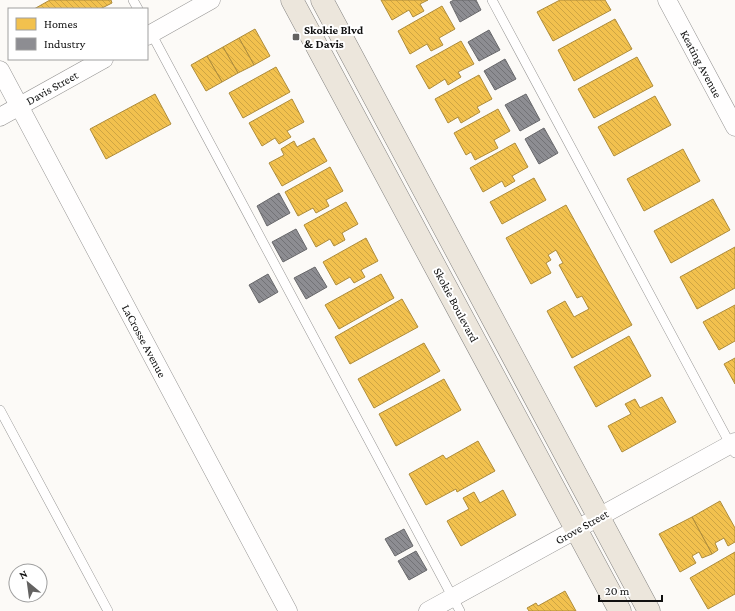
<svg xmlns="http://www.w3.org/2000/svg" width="735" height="611" font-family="'Crimson Pro',serif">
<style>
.homes{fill:url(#homes-back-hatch);stroke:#ae8c3b}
.industry{fill:url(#industry-back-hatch);stroke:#68686b}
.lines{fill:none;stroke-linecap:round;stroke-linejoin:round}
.service-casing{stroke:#969594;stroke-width:10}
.minor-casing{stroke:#969594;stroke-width:19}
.primary-casing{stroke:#848381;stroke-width:23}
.service{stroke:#fffefe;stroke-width:9}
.minor{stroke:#fffefe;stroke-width:18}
.primary{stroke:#ece6dc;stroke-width:22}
.poi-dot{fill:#636261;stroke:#fff;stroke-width:1.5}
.labels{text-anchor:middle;stroke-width:4;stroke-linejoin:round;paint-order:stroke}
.poi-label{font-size:12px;font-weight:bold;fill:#101010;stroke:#fff;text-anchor:start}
.street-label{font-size:12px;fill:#101010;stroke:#fff}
</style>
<defs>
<pattern id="homes-back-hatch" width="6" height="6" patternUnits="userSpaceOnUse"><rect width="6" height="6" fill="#f2c14e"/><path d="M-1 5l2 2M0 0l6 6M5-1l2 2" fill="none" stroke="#cea543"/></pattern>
<pattern id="industry-back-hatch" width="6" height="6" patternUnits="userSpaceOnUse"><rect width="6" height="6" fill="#8d8d92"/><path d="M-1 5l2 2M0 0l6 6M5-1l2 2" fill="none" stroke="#727276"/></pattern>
</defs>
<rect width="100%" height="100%" fill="#fcfaf7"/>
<g class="homes">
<polygon points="50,0 111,0 112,3 100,9 34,9"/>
<polygon points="381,0 428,0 420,4 424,11 413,17 409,10 392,20"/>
<polygon points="560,0 605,0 611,10 553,41 537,12"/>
<polygon points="442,6 455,29 439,38 443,45 431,51 427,44 410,54 398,31"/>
<polygon points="615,19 632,49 574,81 558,50"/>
<polygon points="255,29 270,56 254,65 239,38"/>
<polygon points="239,38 254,65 238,73 223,47"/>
<polygon points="461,41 474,64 458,72 461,77 448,85 445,79 429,89 416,66"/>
<polygon points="223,47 238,73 222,82 207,56"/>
<polygon points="207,56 222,82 206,91 191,65"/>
<polygon points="637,57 653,86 594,118 578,89"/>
<polygon points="276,67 290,92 243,118 229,93"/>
<polygon points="479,75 492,99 477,107 480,112 461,123 458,117 448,123 435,99"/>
<polygon points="155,94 171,124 106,159 90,129"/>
<polygon points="655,96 671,125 614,156 598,127"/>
<polygon points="292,99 304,122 287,131 291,137 279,144 275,138 262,146 249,123"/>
<polygon points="498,109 510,131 494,140 498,148 475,160 471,152 466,155 454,133"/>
<polygon points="314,138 327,161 282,186 269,163 284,155 281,149 294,141 297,147"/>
<polygon points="515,143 528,167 512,176 515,181 505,187 502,181 483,192 470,168"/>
<polygon points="683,149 700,181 644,211 627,179"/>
<polygon points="330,167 343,191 326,200 329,206 316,213 313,208 298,216 285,192"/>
<polygon points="534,178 546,200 502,224 490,202"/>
<polygon points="713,199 730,230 671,263 654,231"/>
<polygon points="346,202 358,224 342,233 345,240 334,246 330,239 316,247 304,225"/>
<polygon points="566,205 632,325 572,358 547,311 565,301 574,317 589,309 582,296 577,298 559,265 563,263 556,250 548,255 551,260 546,263 551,273 531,284 506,238"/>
<polygon points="366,238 378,261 361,270 365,277 354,283 350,277 336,285 323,262"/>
<polygon points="735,247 735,288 697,309 680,277"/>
<polygon points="381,274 394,298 339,329 325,305"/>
<polygon points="402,299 418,327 350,364 335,337"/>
<polygon points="735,305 735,341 719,350 703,322"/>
<polygon points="629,336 651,376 596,407 574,367"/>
<polygon points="424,343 440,371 374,408 358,379"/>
<polygon points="735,358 735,384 724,364"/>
<polygon points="444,379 461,410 396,446 379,414"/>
<polygon points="662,397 676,422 622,452 608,426 631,414 625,404 635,399 640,408"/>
<polygon points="478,441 495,471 457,492 456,489 426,505 409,474 443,455 446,459"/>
<polygon points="503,490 516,515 461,546 447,521 469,509 463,498 474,492 480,503"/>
<polygon points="720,501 735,528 735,542 728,546 724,538 715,543 718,550 712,554 692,517"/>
<polygon points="692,517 712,554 702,558 699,552 692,556 696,563 680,572 659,534"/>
<polygon points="735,552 735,594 708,609 690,578"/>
<polygon points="565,591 576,611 529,611 527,608 536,603 538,606"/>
</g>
<g class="industry">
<polygon points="454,0 476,0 481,10 460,22 450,2"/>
<polygon points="489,30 500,50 479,61 468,42"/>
<polygon points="505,59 516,79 495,90 484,71"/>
<polygon points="526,94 540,120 520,131 505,105"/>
<polygon points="544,128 558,153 539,164 525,139"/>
<polygon points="279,193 290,213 267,226 257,206"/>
<polygon points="296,229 307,249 283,262 272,242"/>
<polygon points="315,267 327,287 306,299 294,278"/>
<polygon points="268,274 278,292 259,303 249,285"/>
<polygon points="404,529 413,546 395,556 385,539"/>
<polygon points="416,551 427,570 409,580 398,561"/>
</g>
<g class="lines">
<g class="service-casing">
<g id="service">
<polyline points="133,0 138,9"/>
<polyline points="492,0 735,453"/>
<polyline points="150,31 460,611"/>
<polyline points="0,410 108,611"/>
</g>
</g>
<g class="minor-casing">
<g id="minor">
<polyline points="667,0 735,127"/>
<polyline points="147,36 211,0"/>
<polyline points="0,70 288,611"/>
<polyline points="0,117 104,59"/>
<polyline points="428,611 735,442"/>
</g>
</g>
<g class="primary-casing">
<g id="primary">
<polyline points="292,0 620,611"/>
<polyline points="322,0 649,611"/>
</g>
</g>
<use href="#service" class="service"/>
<use href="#minor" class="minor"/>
<use href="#primary" class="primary"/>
</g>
<rect class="poi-dot" x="292" y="33" width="8" height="8" rx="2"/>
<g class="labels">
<g class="poi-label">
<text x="304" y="34">Skokie Blvd<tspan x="304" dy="14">&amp; Davis</tspan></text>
</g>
<g class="street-label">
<text transform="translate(701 64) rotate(62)" y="4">Keating Avenue</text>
<text transform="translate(52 88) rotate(-29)" y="4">Davis Street</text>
<text transform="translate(456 305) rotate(62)" y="4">Skokie Boulevard</text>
<text transform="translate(144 341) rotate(62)" y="4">LaCrosse Avenue</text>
<text transform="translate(582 527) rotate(-29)" y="4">Grove Street</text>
</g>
</g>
<rect x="8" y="8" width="140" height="52" fill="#ffffff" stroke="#9f9f9f"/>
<rect x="16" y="18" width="20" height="12" fill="#f2c14e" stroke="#9f9f9f"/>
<text x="44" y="28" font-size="12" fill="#101010">Homes</text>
<rect x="16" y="38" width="20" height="12" fill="#8d8d92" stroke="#9f9f9f"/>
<text x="44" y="48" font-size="12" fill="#101010">Industry</text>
<g transform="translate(28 583) rotate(331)"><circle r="19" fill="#ffffff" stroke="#9f9f9f"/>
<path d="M0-3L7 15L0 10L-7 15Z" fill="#636261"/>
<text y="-6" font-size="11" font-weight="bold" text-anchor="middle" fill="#101010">N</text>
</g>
<path d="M599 595v6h63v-6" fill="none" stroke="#101010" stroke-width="2"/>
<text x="605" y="595" font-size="12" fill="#101010" stroke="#ffffff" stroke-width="3" paint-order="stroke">20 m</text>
</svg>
